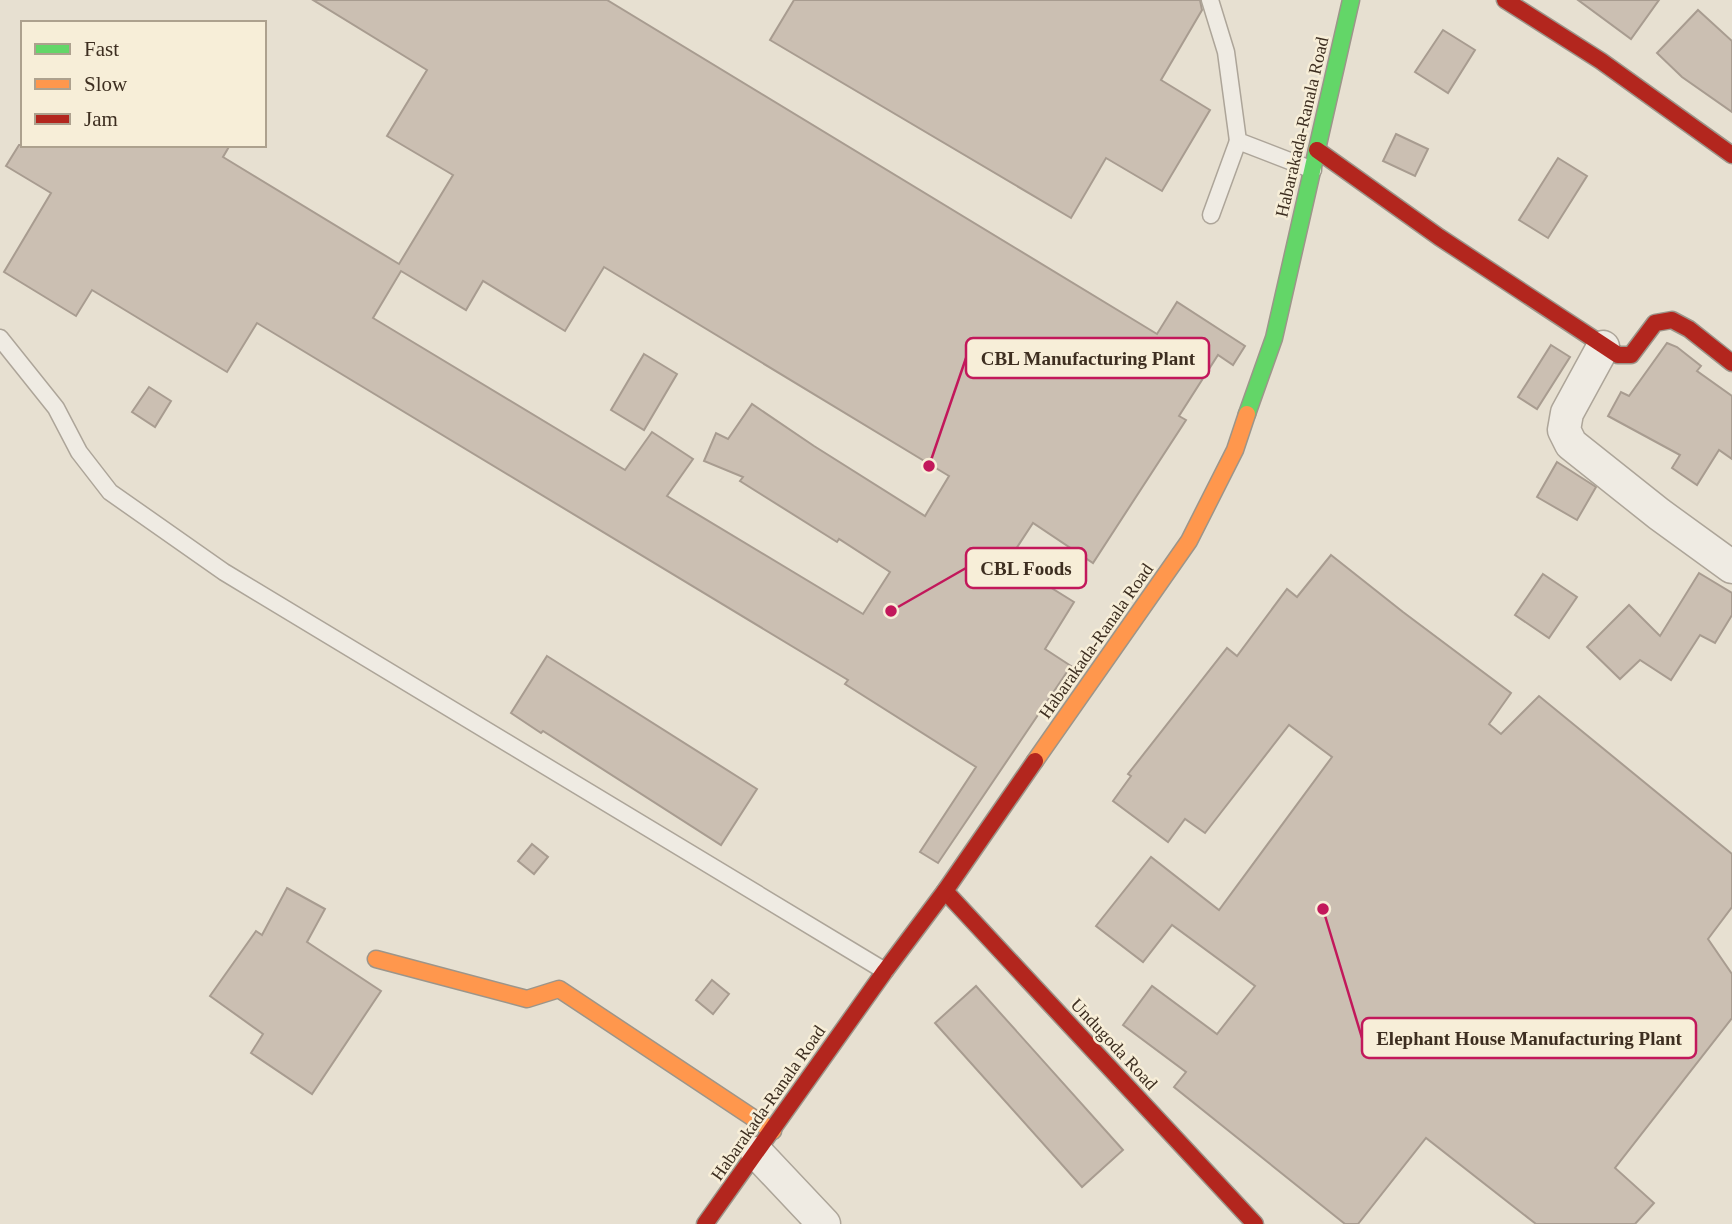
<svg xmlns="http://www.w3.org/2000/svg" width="1732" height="1224" font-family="'Times New Roman',serif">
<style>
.building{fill:#cbbfb2;stroke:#a89c90;stroke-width:2;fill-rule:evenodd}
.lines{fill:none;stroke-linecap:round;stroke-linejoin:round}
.lane-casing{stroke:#ada599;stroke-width:19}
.street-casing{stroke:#ada599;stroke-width:35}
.fast-casing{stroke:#9c958a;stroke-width:19}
.slow-casing{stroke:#9c958a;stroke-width:19}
.jam-casing{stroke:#9c958a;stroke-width:19}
.lane{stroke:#efebe3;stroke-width:16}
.street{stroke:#efebe3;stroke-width:32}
.fast{stroke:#63d668;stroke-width:16}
.slow{stroke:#ff974d;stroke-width:16}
.jam{stroke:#b3261e;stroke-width:16}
.labels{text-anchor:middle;stroke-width:5;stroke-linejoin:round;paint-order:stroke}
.street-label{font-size:18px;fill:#3d2e20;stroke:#f7eed8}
.leader{fill:none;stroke:#c2185b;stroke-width:2.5}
.callout-dot{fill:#c2185b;stroke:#f7eed8;stroke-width:2.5}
.callout{fill:#f7eed8;stroke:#c2185b;stroke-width:2.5}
.callout-label{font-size:19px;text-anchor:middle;font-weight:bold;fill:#3d2e20}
</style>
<rect width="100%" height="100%" fill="#e7e0d1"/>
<g class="building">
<path d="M 313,0 L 607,0 L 1157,334 L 1177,302 L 1245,346 L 1233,365 L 1218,355 L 1179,416 L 1186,420 L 1093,563 L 1033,523 L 1008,561 L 1074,602 L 1045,649 L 1071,666 L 938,863 L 920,852 L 976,767 L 845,684 L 848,680 L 257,323 L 227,372 L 92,290 L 76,316 L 4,272 L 51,193 L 6,166 L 19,145 L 230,145 L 223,157 L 399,264 L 453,175 L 387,136 L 427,70 ZM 604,267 L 949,476 L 925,516 L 814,446 L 752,404 L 728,439 L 716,433 L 704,461 L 743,477 L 740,481 L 837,542 L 839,539 L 890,572 L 863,614 L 667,496 L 693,459 L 652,432 L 625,470 L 373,318 L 401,271 L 466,310 L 483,281 L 565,331 Z"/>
<polygon points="794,0 1200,0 1202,10 1161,80 1210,110 1162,191 1106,158 1071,218 770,40"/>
<polygon points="1578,0 1659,0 1631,39"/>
<polygon points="1698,10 1732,41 1732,112 1682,77 1657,53"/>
<polygon points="1443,30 1475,50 1448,93 1415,72"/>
<polygon points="1396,134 1428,149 1415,176 1383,161"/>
<polygon points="1558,158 1587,176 1548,238 1519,220"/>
<polygon points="1667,343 1677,347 1701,366 1697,371 1732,396 1732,459 1719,450 1697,485 1672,468 1680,455 1608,416 1621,392 1629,396"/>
<polygon points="1551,345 1570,357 1537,409 1518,397"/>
<polygon points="644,354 677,374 644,430 611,410"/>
<polygon points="149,387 171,401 155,427 132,412"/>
<polygon points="1557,462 1596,487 1577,520 1537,497"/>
<polygon points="1331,555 1403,612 1511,693 1489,724 1501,734 1539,696 1732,854 1732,907 1708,939 1732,974 1732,1018 1615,1168 1654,1203 1635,1224 1536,1224 1426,1138 1358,1224 1345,1224 1174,1087 1186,1072 1123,1025 1152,986 1217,1034 1255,986 1172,925 1143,962 1096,926 1151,857 1219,910 1332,757 1289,725 1205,833 1185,819 1168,842 1113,801 1131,776 1128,774 1227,648 1237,656 1287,589 1297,597"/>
<polygon points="1699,573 1732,593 1732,615 1715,643 1700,635 1671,680 1640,660 1620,679 1587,647 1629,605 1660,636"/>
<polygon points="1543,574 1577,597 1549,638 1515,615"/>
<polygon points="547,656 757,789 721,845 543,731 541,733 511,713"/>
<polygon points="532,844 548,857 534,874 518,861"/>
<polygon points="287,888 325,909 307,942 381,991 312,1094 251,1053 263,1034 210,996 256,931 262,935"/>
<polygon points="712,980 729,994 713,1014 696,1000"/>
<polygon points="976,986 1123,1150 1082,1187 935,1023"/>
</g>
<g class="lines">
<g class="lane-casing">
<g id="lane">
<polyline points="1210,0 1226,52 1238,141 1313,170"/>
<polyline points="1211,215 1238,141"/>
<polyline points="0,338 56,408 79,452 110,492 224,572 885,971"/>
</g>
</g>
<g class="street-casing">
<g id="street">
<polyline points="1603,347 1567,413 1564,430 1571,444 1659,514 1732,567"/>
<polyline points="757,1153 824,1224"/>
</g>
</g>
<g class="fast-casing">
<polyline id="fast" points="1247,414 1274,338 1351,0"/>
</g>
<g class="slow-casing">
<g id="slow">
<polyline points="1035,761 1189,541 1235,450 1247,414"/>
<polyline points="376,959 527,999 559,989 773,1131"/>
</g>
</g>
<g class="jam-casing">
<g id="jam">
<polyline points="1505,0 1601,61 1732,155"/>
<polyline points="1317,150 1439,237 1618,355 1631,355 1655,323 1672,320 1689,329 1732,363"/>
<polyline points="945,891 1255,1224"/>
<polyline points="705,1224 885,971 945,891 1035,761"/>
</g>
</g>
<use href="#lane" class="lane"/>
<use href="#street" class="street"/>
<use href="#fast" class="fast"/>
<use href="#slow" class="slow"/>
<use href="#jam" class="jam"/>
</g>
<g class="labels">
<g class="street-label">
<text transform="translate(1302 127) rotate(-77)" y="6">Habarakada-Ranala Road</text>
<text transform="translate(1096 641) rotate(-55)" y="6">Habarakada-Ranala Road</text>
<text transform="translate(1114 1044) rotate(47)" y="6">Undugoda Road</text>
<text transform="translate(768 1103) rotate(-55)" y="6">Habarakada-Ranala Road</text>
</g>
</g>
<path class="leader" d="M929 466L966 358M891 611L966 568M1323 909L1362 1038"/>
<g class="callout-dot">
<circle cx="929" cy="466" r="7"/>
<circle cx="891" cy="611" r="7"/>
<circle cx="1323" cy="909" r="7"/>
</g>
<g class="callout">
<rect x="966" y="338" width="243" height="40" rx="7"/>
<rect x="966" y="548" width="120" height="40" rx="7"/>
<rect x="1362" y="1018" width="334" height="40" rx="7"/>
</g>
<g class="callout-label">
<text x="1088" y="365">CBL Manufacturing Plant</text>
<text x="1026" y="575">CBL Foods</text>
<text x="1529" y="1045">Elephant House Manufacturing Plant</text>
</g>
<rect x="21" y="21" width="245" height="126" fill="#f7eed8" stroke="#ada18e" stroke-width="2"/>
<rect x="35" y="44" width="35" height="10" fill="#63d668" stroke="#ada18e" stroke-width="2"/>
<text x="84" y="56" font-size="21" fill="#3d2e20">Fast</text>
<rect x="35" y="79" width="35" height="10" fill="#ff974d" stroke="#ada18e" stroke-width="2"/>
<text x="84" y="91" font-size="21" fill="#3d2e20">Slow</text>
<rect x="35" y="114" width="35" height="10" fill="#b3261e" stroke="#ada18e" stroke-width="2"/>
<text x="84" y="126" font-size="21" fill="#3d2e20">Jam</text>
</svg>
